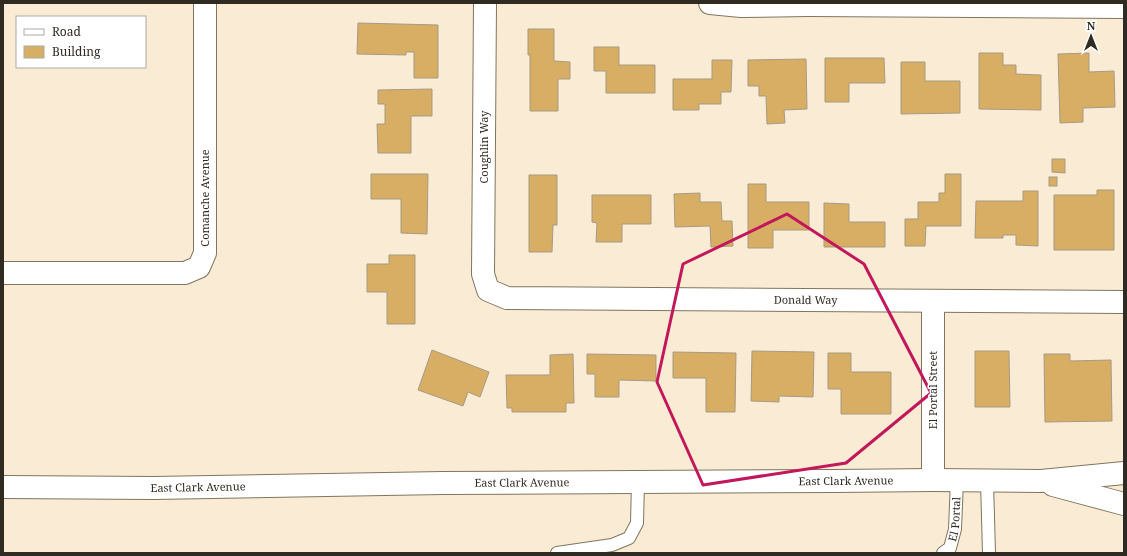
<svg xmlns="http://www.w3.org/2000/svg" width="1127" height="556" font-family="'Noto Serif',serif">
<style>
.building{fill:#d7ae63;stroke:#a79a84}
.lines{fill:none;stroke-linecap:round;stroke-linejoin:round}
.service-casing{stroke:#81755f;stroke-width:14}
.minor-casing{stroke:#81755f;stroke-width:24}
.secondary-casing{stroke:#81755f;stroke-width:24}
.service{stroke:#fff;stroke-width:12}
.minor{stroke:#fff;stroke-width:22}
.secondary{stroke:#fff;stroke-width:22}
.marked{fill:none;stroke:#c2185b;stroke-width:3;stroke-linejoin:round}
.labels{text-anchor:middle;stroke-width:3;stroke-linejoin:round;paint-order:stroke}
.street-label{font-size:11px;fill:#302b22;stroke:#fff}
</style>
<rect width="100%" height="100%" fill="#faecd4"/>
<g class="building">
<polygon points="358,23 438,25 438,78 414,78 414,52 406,52 406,55 357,54"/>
<polygon points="528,29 554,29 554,61 570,62 570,79 558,79 558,111 530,111 530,55 528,55"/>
<polygon points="594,47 619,47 619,65 655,65 655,93 606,93 606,71 594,71"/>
<polygon points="979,53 1003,53 1003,65 1016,65 1016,74 1041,75 1041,110 979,109"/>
<polygon points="1089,53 1089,72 1114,71 1115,107 1083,108 1083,122 1060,123 1058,54"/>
<polygon points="825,58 884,58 885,83 849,83 849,102 825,102"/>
<polygon points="806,59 807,109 784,110 785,123 767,124 766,96 759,96 759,86 748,86 748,60"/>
<polygon points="712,60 732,60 731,92 721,92 721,104 699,104 699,110 673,110 673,79 712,79"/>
<polygon points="901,62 925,62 925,81 960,81 960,113 901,114"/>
<polygon points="432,89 432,116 411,116 411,153 378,153 377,124 385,124 385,104 378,104 378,90"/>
<polygon points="1052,159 1065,159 1065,173 1052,172"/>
<polygon points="371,174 428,174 427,234 401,233 401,199 371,199"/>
<polygon points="945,174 961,174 961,226 926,226 925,246 905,246 905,219 918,219 918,202 939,202 939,193 945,193"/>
<polygon points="529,175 557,175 557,225 553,225 552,252 529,252"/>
<rect x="1049" y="177" width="8" height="9"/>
<polygon points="748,184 766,184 766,202 809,202 809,230 773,230 773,248 748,248"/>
<polygon points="1097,190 1114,190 1114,250 1054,250 1054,195 1097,195"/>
<polygon points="1023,191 1038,191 1038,246 1016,245 1016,235 1003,235 1003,238 975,238 976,201 1023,201"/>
<polygon points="700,193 700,202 721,202 722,221 732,221 733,246 711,247 710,226 675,227 674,194"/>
<polygon points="592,195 651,195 651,224 622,224 622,242 596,242 597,223 592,222"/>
<polygon points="824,203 849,204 849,222 885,222 885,247 824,247"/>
<polygon points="389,255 415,255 415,324 387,324 387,292 367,292 367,264 389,264"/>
<polygon points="432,350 489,372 480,397 468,392 463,406 418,390"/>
<polygon points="752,351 814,352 813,397 779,396 779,402 751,401"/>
<polygon points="975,351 1009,351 1010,407 975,407"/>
<polygon points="673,352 736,353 735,412 706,412 706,378 673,378"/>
<polygon points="828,353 851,353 851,372 891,372 891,414 841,414 841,389 828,389"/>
<polygon points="573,354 574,403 566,403 566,412 512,412 512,408 507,408 506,375 550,375 550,355"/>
<polygon points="587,354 656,355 656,381 619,380 619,397 595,397 595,374 587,374"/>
<polygon points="1044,354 1070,354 1070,361 1111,360 1112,421 1045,422"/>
</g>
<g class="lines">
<g class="service-casing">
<g id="service">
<polyline points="987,481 989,553"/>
<polyline points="557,553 612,545 629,538 637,523 638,482"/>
<path id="s1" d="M 943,553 L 950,548 L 955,529 L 957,480"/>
</g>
</g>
<g class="minor-casing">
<g id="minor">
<path id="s2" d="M 485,3 L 483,274 L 488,290 L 507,298 L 1124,302"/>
<polyline points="710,3 741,6 808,5 1124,7"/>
<polyline points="3,273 185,273 199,267 205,253 205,3"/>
<polyline points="933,301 933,480"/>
</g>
</g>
<g class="secondary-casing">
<g id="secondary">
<polyline points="1053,485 1124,504"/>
<path id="s3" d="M 3,487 L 153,488 L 443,483 L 834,481 L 933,480 L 1041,481 L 1124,473"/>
</g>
</g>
<use href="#service" class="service"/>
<use href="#minor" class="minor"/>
<use href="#secondary" class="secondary"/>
</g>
<path class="marked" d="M 787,214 L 864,264 L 931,393 L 846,463 L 703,485 L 657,382 L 683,264 Z"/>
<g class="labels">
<g class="street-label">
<text transform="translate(484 147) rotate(-90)" y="4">Coughlin Way</text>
<text transform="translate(205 198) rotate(-90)" y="4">Comanche Avenue</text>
<text dy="4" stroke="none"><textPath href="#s2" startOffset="607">Donald Way</textPath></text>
<text transform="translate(933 390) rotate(-90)" y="4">El Portal Street</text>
<text dy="4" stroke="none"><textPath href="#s3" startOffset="843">East Clark Avenue</textPath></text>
<text dy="4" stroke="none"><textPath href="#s3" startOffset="519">East Clark Avenue</textPath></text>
<text dy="4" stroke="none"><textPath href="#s3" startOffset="195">East Clark Avenue</textPath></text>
<text dy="4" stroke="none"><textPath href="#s1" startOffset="38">El Portal</textPath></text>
</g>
</g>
<rect width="1127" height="556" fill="none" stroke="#302b22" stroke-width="8"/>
<rect x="16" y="16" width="130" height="52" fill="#ffffff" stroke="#acaaa7"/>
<rect x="24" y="29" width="20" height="6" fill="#ffffff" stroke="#acaaa7"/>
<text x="52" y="36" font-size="12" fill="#302b22">Road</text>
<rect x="24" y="46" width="20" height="12" fill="#d7ae63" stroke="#acaaa7"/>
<text x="52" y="56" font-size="12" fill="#302b22">Building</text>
<g transform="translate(1091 36)" stroke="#ffffff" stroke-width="3" paint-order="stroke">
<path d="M0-3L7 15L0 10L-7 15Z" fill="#302b22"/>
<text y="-6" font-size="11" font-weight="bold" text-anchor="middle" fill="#302b22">N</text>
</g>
</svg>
